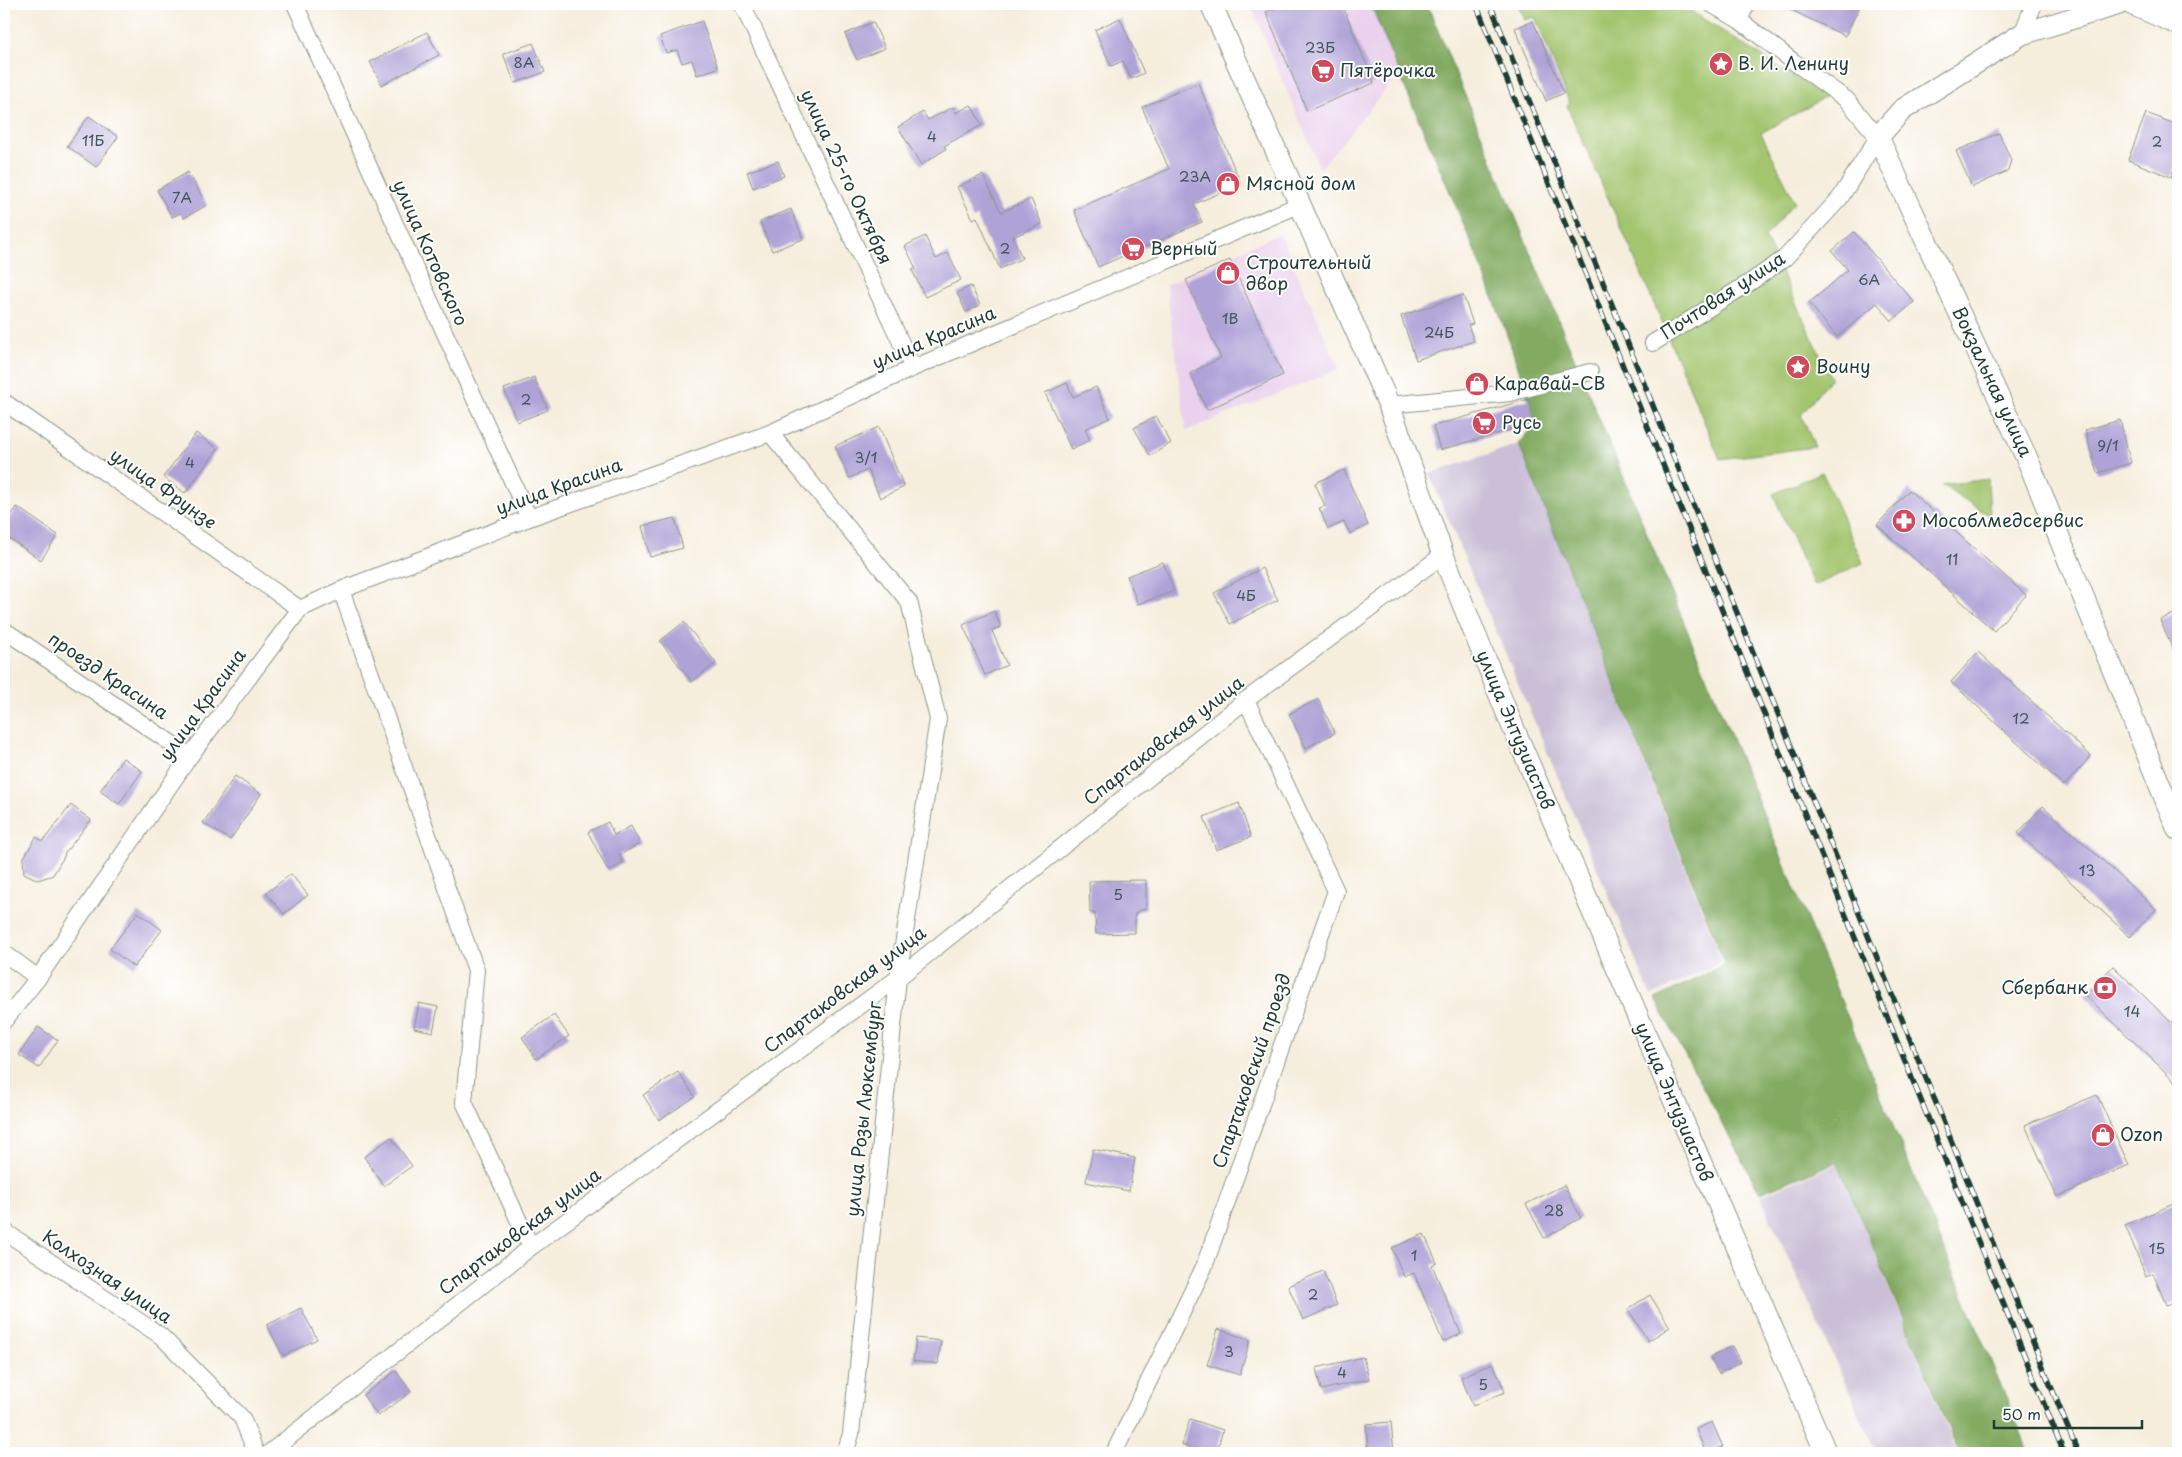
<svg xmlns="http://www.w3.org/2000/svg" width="2182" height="1457" font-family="'Playpen Sans',sans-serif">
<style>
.built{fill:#ead1ed}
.industrial{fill:#cabfd7}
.green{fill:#a3c56e;stroke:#618151}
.forest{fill:#82aa61;stroke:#50744a}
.building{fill:#afa2d7}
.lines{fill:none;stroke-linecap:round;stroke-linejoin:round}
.minor-casing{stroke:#8a9688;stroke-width:18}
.tertiary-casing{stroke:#8a9688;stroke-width:23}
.minor{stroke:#fff;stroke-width:16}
.tertiary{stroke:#fff;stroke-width:21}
.rail-casing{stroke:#1f3d34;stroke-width:5.5}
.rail{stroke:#fff;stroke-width:4;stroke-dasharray:11;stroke-linecap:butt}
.labels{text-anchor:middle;stroke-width:4;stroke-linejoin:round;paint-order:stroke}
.number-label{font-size:15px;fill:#43565d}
.poi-label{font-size:18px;fill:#1f3d34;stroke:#fff;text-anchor:start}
.street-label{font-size:18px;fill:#1f3d34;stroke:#fff}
</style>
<rect width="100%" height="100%" fill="#fff"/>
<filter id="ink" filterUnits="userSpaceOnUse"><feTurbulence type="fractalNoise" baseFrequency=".02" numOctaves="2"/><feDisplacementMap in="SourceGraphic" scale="10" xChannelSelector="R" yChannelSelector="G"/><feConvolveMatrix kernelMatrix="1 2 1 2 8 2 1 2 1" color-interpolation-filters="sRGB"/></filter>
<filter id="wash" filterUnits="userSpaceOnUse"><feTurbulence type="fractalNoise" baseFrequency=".0096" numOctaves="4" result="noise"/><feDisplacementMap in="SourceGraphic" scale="20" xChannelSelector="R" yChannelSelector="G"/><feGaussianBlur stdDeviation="1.12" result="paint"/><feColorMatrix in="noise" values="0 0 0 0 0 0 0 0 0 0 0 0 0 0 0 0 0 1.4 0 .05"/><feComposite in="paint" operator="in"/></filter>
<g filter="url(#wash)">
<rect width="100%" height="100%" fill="#f6eedd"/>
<g class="built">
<polygon points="1250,4 1371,4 1398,74 1320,169"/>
<polygon points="1280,233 1339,369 1186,431 1166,285"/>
</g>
<g class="industrial">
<polygon points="1519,444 1722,962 1651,996 1429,474"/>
<polygon points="1837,1164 1957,1453 1877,1453 1760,1196"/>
</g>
<g class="green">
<polygon points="1518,4 1680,4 1826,97 1761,133 1795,202 1765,237 1831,378 1801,415 1815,447 1720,459 1632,252 1567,106 1570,104 1535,17 1524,20"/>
<polygon points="1822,472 1863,563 1814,586 1773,494"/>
<polygon points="1988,479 1990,516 1942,485"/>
</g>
<path class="forest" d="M 1371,4 L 1427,4 L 2029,1453 L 1959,1453 L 1837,1162 L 1760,1193 L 1655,999 L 1725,964 L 1519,444 L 1535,423 C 1495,278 1425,144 1371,4 Z"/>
<g id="blocks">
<g class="building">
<polygon points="1287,4 1342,4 1374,83 1307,111 1266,12"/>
<polygon points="1779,4 1861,4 1845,36"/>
<polygon points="1120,18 1144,73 1131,79 1123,61 1111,66 1095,30"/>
<polygon points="702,21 718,68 697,75 692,60 682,63 677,50 666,53 660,36"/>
<polygon points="1533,21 1564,93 1546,101 1515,28"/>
<polygon points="873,22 885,48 857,60 845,34"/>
<polygon points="427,32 439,55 382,85 370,62"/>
<polygon points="533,43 545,72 515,83 503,54"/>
<polygon points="1198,83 1241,184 1194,204 1202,222 1098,267 1074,210 1169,169 1142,107"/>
<polygon points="971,105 982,125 944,146 946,149 921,165 898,127 923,112 928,120 953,107 956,113"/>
<polygon points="2146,113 2178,125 2178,158 2171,177 2128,160"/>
<polygon points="89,116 118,137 96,167 67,146"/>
<polygon points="1999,133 2011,160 2008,171 1972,187 1956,151"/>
<polygon points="778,161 784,176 753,188 747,172"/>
<polygon points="188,172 207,205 184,218 181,213 172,217 157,190"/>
<polygon points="983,175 1001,212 1031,199 1042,224 1013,237 1022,258 1000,269 977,217 973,219 957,187"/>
<polygon points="791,209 803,239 772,251 760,222"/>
<polygon points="1854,232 1914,302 1892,321 1877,303 1837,337 1809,303 1848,270 1832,251"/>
<polygon points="925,236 936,259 948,253 961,280 925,297 912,270 916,269 905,246"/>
<polygon points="1230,260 1283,375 1207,410 1190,373 1221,358 1186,280"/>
<polygon points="971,286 980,305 966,312 957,293"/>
<polygon points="1463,295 1473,324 1468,325 1474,341 1416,360 1401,316"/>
<polygon points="534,377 548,410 517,422 504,389"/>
<polygon points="1067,383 1073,397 1096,387 1110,418 1085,429 1090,440 1071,449 1045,393"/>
<polygon points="1529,399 1535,423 1440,450 1433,426"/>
<polygon points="1156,416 1171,443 1150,456 1134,428"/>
<polygon points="2120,420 2131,463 2097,473 2085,430"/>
<polygon points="879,427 904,487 880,498 868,470 849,478 835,446"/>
<polygon points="196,433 218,449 185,493 163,477"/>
<polygon points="1344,470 1368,525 1350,534 1344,522 1328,529 1319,508 1325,506 1315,483"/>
<polygon points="1909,490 2026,595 1994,631 1877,525"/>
<polygon points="17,507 58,535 41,560 4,535 4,526"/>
<polygon points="675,518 683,548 650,557 642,526"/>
<polygon points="1163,562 1174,591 1138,604 1127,576"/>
<polygon points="1262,568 1278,600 1230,624 1214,593"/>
<polygon points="994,611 1001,627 992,631 1007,665 985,675 963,625"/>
<polygon points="2178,612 2178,661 2160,620"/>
<polygon points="684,622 716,663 692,682 660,641"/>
<polygon points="1978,652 2091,756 2064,786 1951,682"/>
<polygon points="1318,699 1335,733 1306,748 1289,714"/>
<polygon points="123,758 142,771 119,804 100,791"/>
<polygon points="235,776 261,794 230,840 203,823"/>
<polygon points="1239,803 1251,837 1216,850 1204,817"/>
<polygon points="71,805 91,820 64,854 65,855 53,875 38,880 24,873 23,859 36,837 43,841"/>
<polygon points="2043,806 2156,909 2130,937 2018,833"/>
<polygon points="608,822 614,835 631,826 640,844 619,855 623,863 608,871 588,832"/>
<polygon points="291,874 308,895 284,914 266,893"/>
<polygon points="1146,880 1146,908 1135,913 1135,933 1096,934 1095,913 1090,913 1089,881"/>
<polygon points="138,912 162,930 134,967 110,949"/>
<polygon points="2113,966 2178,1029 2178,1084 2085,995"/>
<polygon points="419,1003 438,1007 433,1032 414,1028"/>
<polygon points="554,1015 569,1036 536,1059 522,1037"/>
<polygon points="38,1027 58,1040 39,1068 19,1055"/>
<polygon points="678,1072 695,1097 659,1120 643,1095"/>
<polygon points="2097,1095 2129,1165 2057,1197 2025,1125"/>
<polygon points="391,1137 412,1166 384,1186 364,1157"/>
<polygon points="1093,1149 1135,1158 1129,1191 1086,1182"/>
<polygon points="1564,1185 1581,1218 1544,1238 1526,1204"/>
<polygon points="2178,1202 2178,1300 2166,1305 2153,1273 2146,1276 2125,1225"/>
<polygon points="1424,1234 1437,1263 1432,1265 1461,1334 1443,1342 1414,1273 1404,1277 1392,1248"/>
<polygon points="1323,1271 1337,1305 1303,1320 1288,1286"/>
<polygon points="1650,1295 1670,1327 1648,1341 1628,1309"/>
<polygon points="301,1308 317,1339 283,1356 267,1325"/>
<polygon points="1218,1329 1250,1340 1240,1375 1207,1365"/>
<polygon points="916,1338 941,1341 938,1364 913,1361"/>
<polygon points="1732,1346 1741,1362 1719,1374 1710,1358"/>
<polygon points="1363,1357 1369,1379 1321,1390 1316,1368"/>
<polygon points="1493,1363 1505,1392 1473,1406 1461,1377"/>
<polygon points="396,1371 411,1392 378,1416 363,1395"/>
<polygon points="1190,1419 1223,1430 1216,1453 1209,1453 1182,1445"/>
<polygon points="1391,1422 1394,1453 1368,1453 1366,1424"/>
<polygon points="1712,1422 1723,1447 1706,1453 1696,1429"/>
</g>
</g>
</g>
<g filter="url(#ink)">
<use href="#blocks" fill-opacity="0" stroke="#8a9688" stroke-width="1"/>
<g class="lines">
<g class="minor-casing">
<g id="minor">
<polyline points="295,4 529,518"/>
<polyline points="742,4 913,368"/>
<polyline points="1739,20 1747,4"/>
<polyline points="2022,34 2034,4"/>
<polyline points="1653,343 1752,281 1785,258 1840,198 1878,137 1847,100 1794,62 1739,20 1711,4"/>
<polyline points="4,402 300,609"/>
<polyline points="1389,405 1510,393 1590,372"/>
<polyline points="770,433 909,602 938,719 898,978 851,1434 845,1453"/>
<polyline points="341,590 476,970 464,1102 531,1247"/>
<polyline points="4,630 190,756"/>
<polyline points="4,953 38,978"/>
<polyline points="4,1021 38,978 190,756 300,609 341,590 529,518 770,433 913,368 1299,205"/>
<polyline points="4,1231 161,1336 242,1418 256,1453"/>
<polyline points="269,1453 531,1247 898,978 1246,700 1443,555"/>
<polyline points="1114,1453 1204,1267 1336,891 1246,700"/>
</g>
</g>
<g class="tertiary-casing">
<g id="tertiary">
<polyline points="1211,4 1389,405 1443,555 1507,713 1826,1453"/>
<polyline points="2119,4 2022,34 1902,110 1878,137 2029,463 2178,830"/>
<polyline points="2131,4 2178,24"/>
</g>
</g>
<use href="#minor" class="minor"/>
<use href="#tertiary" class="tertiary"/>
<g class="rail-casing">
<g id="rail">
<polyline points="1476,4 2064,1453"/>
<polyline points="1490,4 2078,1453"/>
</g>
</g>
<use href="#rail" class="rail"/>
</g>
</g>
<defs>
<g id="sight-disc" transform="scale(1.25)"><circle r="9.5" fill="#d1495b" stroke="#fff"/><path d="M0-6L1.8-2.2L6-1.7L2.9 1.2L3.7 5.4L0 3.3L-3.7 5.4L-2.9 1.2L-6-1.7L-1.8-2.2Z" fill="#fff"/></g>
<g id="supermarket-disc" transform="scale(1.25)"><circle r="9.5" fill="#d1495b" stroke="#fff"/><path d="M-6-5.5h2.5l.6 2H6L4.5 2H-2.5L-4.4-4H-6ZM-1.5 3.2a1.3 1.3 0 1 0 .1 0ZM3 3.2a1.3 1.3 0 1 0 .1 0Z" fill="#fff"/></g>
<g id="shop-disc" transform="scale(1.25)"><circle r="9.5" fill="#d1495b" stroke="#fff"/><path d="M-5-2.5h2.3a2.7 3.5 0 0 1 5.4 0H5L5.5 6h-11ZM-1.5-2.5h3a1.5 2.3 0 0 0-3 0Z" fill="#fff"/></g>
<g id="pharmacy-disc" transform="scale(1.25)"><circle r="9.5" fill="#d1495b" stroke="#fff"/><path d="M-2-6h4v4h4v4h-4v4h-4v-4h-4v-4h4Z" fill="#fff"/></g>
<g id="bank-disc" transform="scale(1.25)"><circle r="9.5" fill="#d1495b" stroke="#fff"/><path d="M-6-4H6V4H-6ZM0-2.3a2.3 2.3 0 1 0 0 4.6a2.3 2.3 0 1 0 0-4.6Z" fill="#fff"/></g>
</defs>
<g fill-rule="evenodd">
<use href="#sight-disc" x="1721" y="64"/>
<use href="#supermarket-disc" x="1323" y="71"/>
<use href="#shop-disc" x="1228" y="184"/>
<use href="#supermarket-disc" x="1133" y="249"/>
<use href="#shop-disc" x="1228" y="273"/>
<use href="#sight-disc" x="1798" y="367"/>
<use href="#shop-disc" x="1477" y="384"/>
<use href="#supermarket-disc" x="1484" y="423"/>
<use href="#pharmacy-disc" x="1904" y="521"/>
<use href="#bank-disc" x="2105" y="988"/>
<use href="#shop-disc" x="2103" y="1135"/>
</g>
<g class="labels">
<g class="number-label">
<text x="1320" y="53">23Б</text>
<text x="524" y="68">8А</text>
<text x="932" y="142">4</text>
<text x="93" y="146">11Б</text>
<text x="2157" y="147">2</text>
<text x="1195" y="182">23А</text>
<text x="182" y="203">7А</text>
<text x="1005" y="254">2</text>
<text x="1869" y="285">6А</text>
<text x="1230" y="324">1В</text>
<text x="1439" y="338">24Б</text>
<text x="526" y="405">2</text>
<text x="2108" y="451">9/1</text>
<text x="866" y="463">3/1</text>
<text x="190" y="468">4</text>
<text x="1952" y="565">11</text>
<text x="1246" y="601">4Б</text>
<text x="2021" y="724">12</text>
<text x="2087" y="876">13</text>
<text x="1118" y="900">5</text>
<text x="2132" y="1017">14</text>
<text x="1554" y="1216">28</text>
<text x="2157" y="1254">15</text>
<text x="1414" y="1261">1</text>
<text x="1313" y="1300">2</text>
<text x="1229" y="1357">3</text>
<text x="1342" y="1378">4</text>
<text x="1483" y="1390">5</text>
</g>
<g class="poi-label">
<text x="1738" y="70">В. И. Ленину</text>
<text x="1340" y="77">Пятёрочка</text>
<text x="1246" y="190">Мясной дом</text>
<text x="1150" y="255">Верный</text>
<text x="1246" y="269">Строительный<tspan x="1246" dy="21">двор</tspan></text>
<text x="1816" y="373">Воину</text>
<text x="1494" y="390">Каравай-СВ</text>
<text x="1502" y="429">Русь</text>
<text x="1922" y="527">Мособлмедсервис</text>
<text x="2088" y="994" text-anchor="end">Сбербанк</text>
<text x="2120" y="1141">Ozon</text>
</g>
<g class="street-label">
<text transform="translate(846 177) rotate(65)" y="6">улица 25-го Октября</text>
<text transform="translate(430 253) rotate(66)" y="6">улица Котовского</text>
<text transform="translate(1723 296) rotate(-33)" y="6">Почтовая улица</text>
<text transform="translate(934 338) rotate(-23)" y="6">улица Красина</text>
<text transform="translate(1992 382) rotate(65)" y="6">Вокзальная улица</text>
<text transform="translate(559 487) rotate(-20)" y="6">улица Красина</text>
<text transform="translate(163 489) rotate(35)" y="6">улица Фрунзе</text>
<text transform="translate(108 676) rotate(34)" y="6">проезд Красина</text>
<text transform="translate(203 705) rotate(-54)" y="6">улица Красина</text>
<text transform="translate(1515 730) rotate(67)" y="6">улица Энтузиастов</text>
<text transform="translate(1164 741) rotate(-38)" y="6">Спартаковская улица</text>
<text transform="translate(845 990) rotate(-37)" y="6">Спартаковская улица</text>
<text transform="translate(1252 1071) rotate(-71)" y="6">Спартаковский проезд</text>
<text transform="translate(1674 1102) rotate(67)" y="6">улица Энтузиастов</text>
<text transform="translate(864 1109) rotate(-84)" y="6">улица Розы Люксембург</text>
<text transform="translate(520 1232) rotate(-37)" y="6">Спартаковская улица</text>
<text transform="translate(107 1277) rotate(34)" y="6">Колхозная улица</text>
</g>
</g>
<rect width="2182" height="1457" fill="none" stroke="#fff" stroke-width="20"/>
<path d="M1994 1420v8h148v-8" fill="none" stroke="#1f3d34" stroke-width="2.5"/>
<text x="2002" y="1420" font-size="15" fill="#1f3d34" stroke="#ffffff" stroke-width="4" paint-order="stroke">50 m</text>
</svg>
